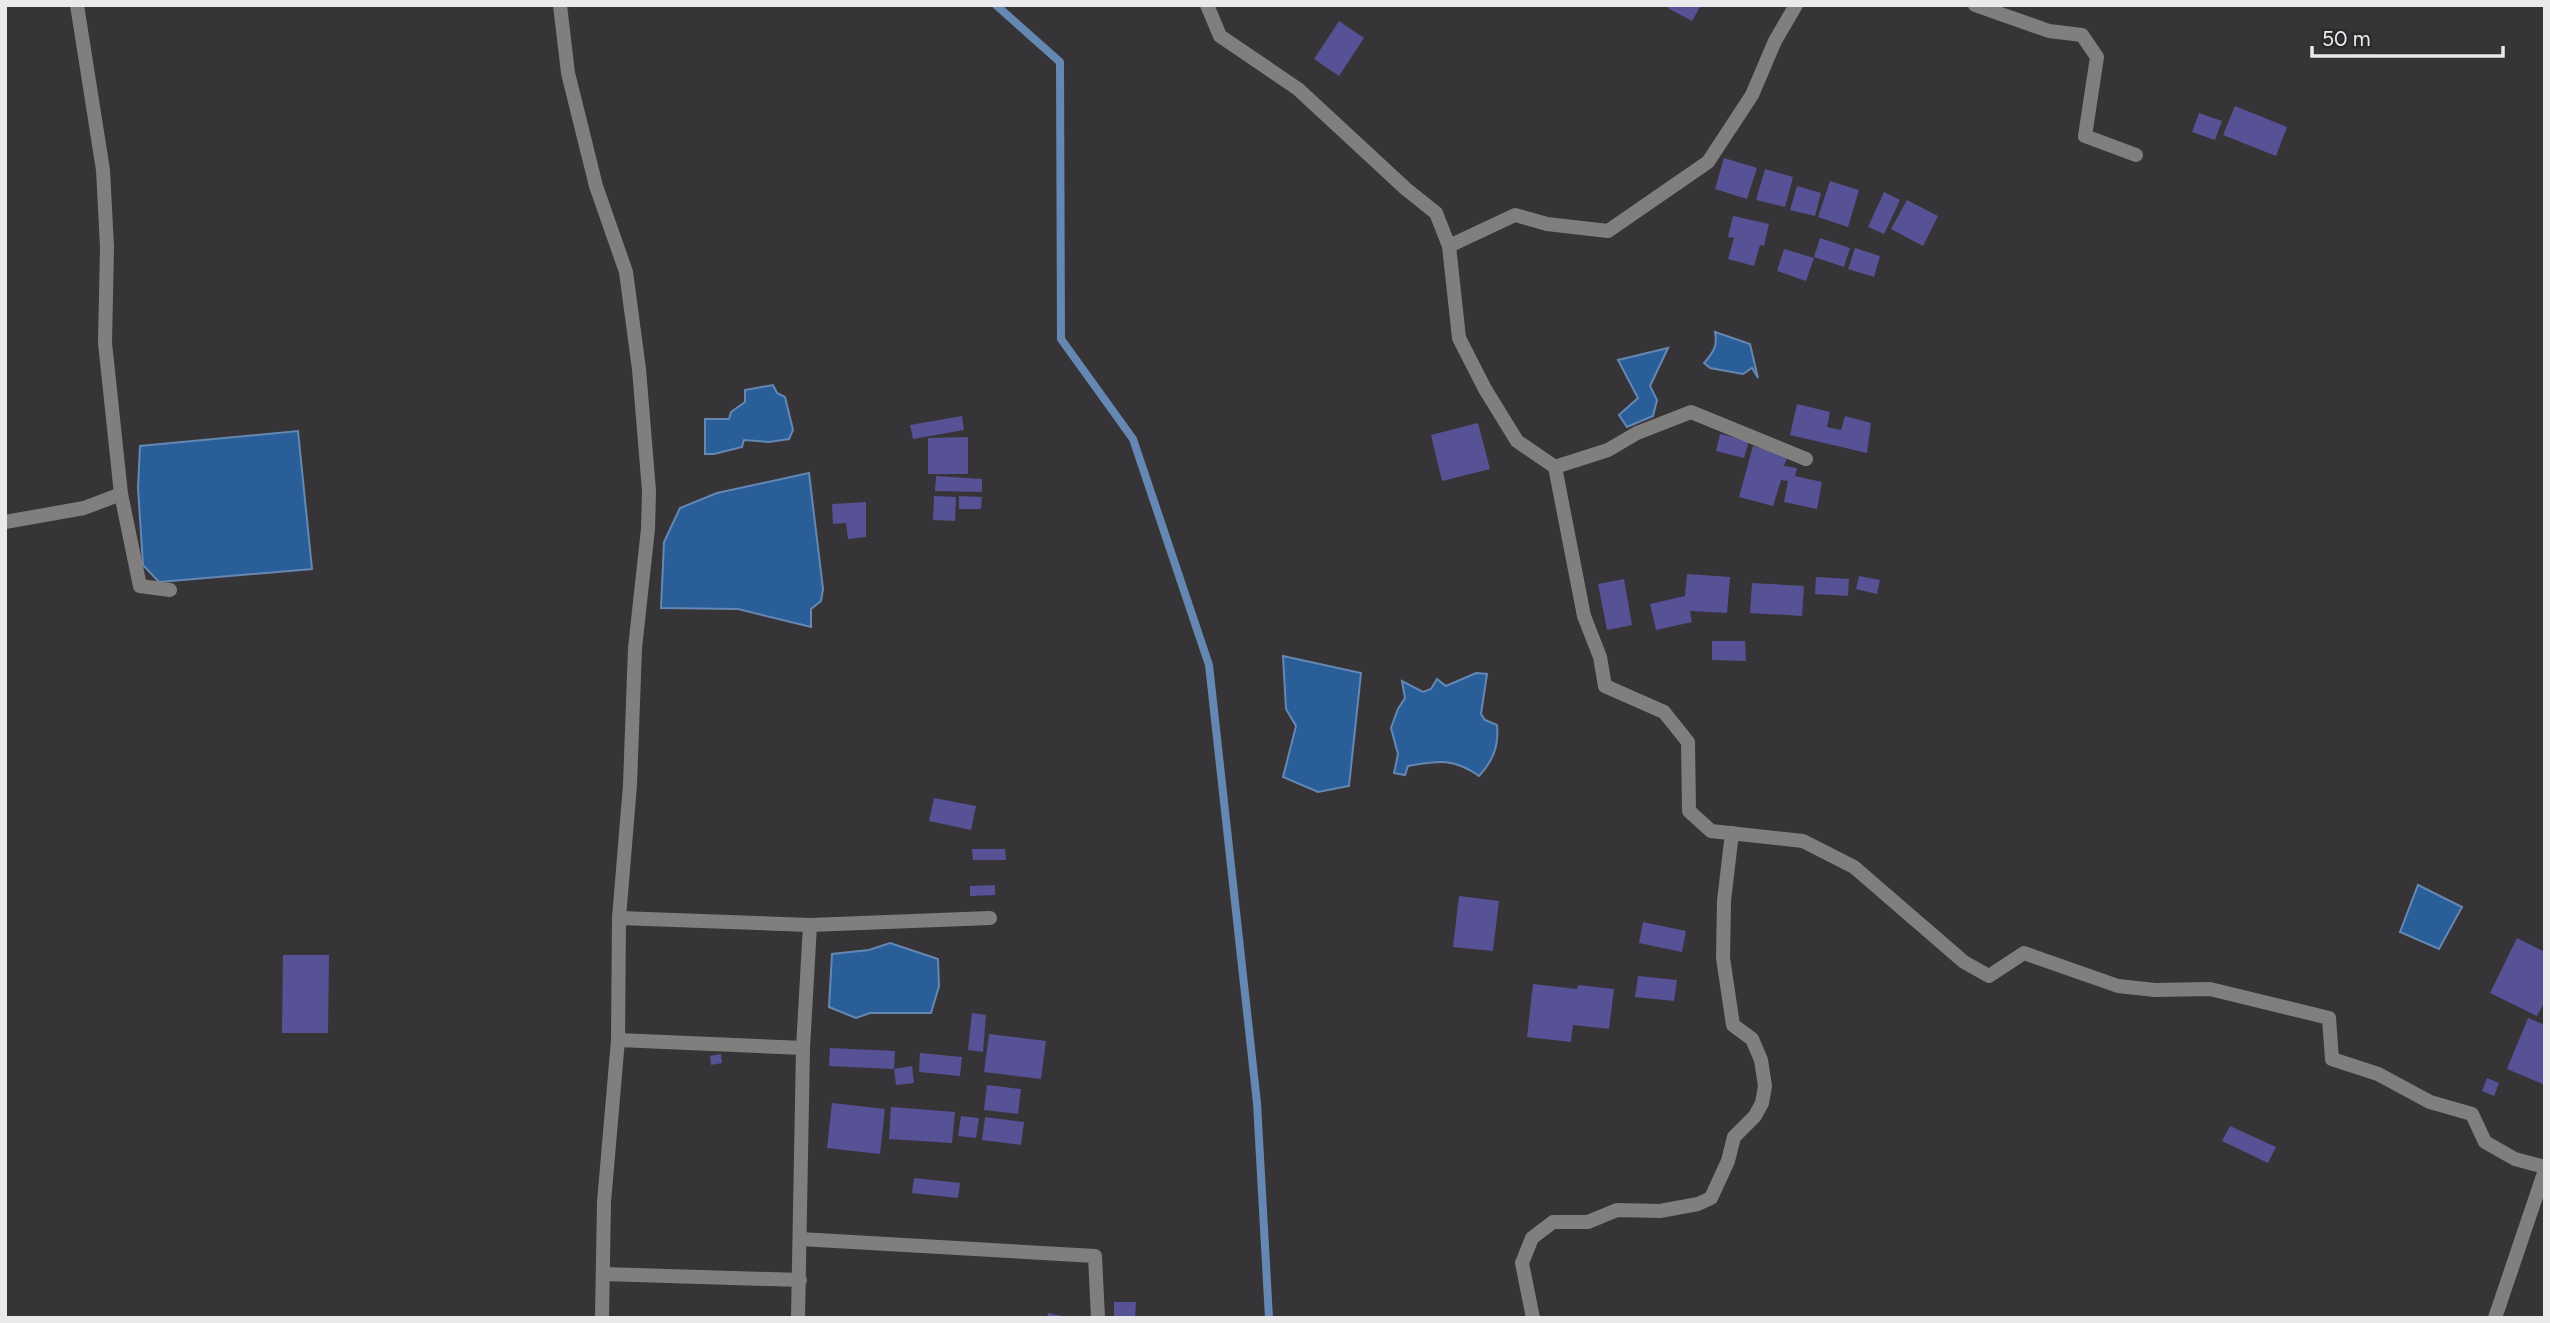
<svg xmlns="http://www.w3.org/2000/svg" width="2550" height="1323" font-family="Figtree,sans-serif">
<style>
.water{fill:#2a5e99;stroke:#6488b2;stroke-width:2}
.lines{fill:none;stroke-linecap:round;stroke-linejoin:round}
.stream{stroke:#6488b2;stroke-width:8}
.building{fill:#575196}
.minor{stroke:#807f7e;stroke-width:14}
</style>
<rect width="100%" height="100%" fill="#363437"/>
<g class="water">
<path d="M 1715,332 L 1750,344 L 1758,378 L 1752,368 L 1743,374 L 1710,368 L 1704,363 C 1713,353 1718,346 1715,332 Z"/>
<polygon points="1668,348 1650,386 1657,400 1653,416 1627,427 1619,415 1638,398 1618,360"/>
<polygon points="773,385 777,393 785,397 793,430 789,439 769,442 744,440 742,447 714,454 705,454 705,419 729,419 731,412 745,402 745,390"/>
<polygon points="298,431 312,569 159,582 143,565 138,488 140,446"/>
<polygon points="809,473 823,589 821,601 811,609 811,627 738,609 661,608 664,542 680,508 717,493"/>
<polygon points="1283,656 1361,673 1349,786 1318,792 1283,777 1296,726 1286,709"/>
<path d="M 1476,673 L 1487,674 L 1481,714 L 1485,720 L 1497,725 C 1499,746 1493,761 1479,776 C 1453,757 1437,761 1408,766 L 1405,775 L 1394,773 L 1398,754 L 1391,728 L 1398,709 L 1405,698 L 1402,681 L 1423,692 L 1431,689 L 1437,679 L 1446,686 Z"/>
<polygon points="2418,885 2462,907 2439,949 2400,932"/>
<polygon points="890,943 938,959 939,986 931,1013 870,1013 856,1018 829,1007 832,954 869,950"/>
</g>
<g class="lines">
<polyline class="stream" points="996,5 1060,62 1061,339 1133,439 1209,665 1257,1103 1269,1318"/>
</g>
<g class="building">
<polygon points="1669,5 1701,5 1692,21 1668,8"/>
<polygon points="1339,21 1364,38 1339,76 1314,59"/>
<polygon points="2235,106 2287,127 2276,156 2223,135"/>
<polygon points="2199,113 2222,121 2215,140 2192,132"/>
<polygon points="1724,158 1757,168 1747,199 1715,189"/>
<polygon points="1765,169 1793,177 1785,207 1756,200"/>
<polygon points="1830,181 1859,190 1848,227 1818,217"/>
<polygon points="1797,186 1821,193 1815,216 1790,210"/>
<polygon points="1884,192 1900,200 1884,234 1868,227"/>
<polygon points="1907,200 1938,216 1923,246 1891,229"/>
<polygon points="1733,216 1769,224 1764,246 1760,245 1754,266 1728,259 1734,238 1728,237"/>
<polygon points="1820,238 1850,248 1844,267 1814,257"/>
<polygon points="1855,248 1880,256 1874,277 1848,269"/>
<polygon points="1784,249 1814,258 1806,281 1777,271"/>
<polygon points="1797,404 1830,412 1827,427 1841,430 1845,416 1871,423 1867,453 1790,435"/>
<polygon points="962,416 964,430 913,439 910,425"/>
<polygon points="1478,423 1490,469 1442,481 1431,435"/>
<polygon points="1720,434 1749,441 1744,458 1716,451"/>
<polygon points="968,437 968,474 928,474 928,438"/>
<polygon points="1753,446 1788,455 1784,466 1797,468 1795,476 1822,482 1817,509 1784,502 1788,481 1781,480 1773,506 1739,497"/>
<polygon points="936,476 982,479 982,492 935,491"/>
<polygon points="934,496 956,497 955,521 933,520"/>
<polygon points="959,496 982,497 981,509 959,509"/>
<polygon points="866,502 866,537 848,539 846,523 833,524 832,504"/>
<polygon points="1687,574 1730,577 1727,613 1690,611 1692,622 1656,630 1650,604 1685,596"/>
<polygon points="1859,576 1880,580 1877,594 1856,589"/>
<polygon points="1816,577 1849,579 1848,596 1815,594"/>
<polygon points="1624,579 1632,625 1607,630 1598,584"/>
<polygon points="1752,583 1804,586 1802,616 1750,613"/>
<polygon points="1712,641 1745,641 1746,661 1712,660"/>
<polygon points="934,798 976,806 971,830 929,821"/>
<polygon points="972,849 1005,849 1006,860 973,860"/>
<polygon points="995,885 995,895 970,896 970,886"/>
<polygon points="1459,896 1499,901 1493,951 1453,947"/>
<polygon points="1643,922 1686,931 1682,952 1639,943"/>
<polygon points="2517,938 2545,952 2545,1001 2537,1016 2490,993"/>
<polygon points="283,955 329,955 328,1033 282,1033"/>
<polygon points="1638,976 1677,980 1674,1001 1635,997"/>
<polygon points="1533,984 1577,989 1578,985 1614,989 1609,1029 1573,1025 1571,1042 1527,1037"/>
<polygon points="972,1013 986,1015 983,1052 968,1050"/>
<polygon points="2528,1018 2545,1025 2545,1085 2507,1069"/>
<polygon points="989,1034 1046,1041 1041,1079 984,1072"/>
<polygon points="830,1048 895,1051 894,1069 912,1066 914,1083 896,1085 894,1069 829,1066"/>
<polygon points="920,1053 962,1057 960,1076 919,1072"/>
<polygon points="721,1054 722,1063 711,1065 710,1056"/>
<polygon points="2487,1078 2499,1083 2494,1096 2482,1091"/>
<polygon points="987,1085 1021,1089 1018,1114 984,1110"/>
<polygon points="832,1103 885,1109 880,1154 827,1148"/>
<polygon points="891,1107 955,1112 952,1143 889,1139"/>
<polygon points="961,1116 979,1118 976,1138 958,1136"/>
<polygon points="985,1117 1024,1122 1021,1145 982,1140"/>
<polygon points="2230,1126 2276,1147 2268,1163 2222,1141"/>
<polygon points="914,1178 960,1183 958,1198 912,1193"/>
<polygon points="1114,1302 1136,1302 1135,1318 1114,1318"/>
<polygon points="1048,1313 1067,1317 1067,1318 1047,1318"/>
</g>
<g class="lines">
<g class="minor">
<polyline points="560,5 568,73 596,186 626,272 639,369 649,491 648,529 635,648 630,785 619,918 618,1040 604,1202 602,1318"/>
<polyline points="1207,5 1220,36 1298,89 1406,189 1436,213 1449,246 1459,338 1485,389 1517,441 1555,467 1608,450 1637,433 1691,412 1806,459"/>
<polyline points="1975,5 2049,31 2082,35 2097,57 2085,136 2136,155"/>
<polyline points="1449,246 1515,215 1547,224 1608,231 1708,162 1752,95 1775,41 1796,5"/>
<polyline points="1555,467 1584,616 1600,657 1605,686 1664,712 1688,742 1689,811 1711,831 1803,841 1854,867 1964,962 1989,976 2024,953 2118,986 2155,990 2210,989 2329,1018 2332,1059 2378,1074 2430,1102 2472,1114 2485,1142 2515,1159 2545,1167"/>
<polyline points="121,494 140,586 170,590"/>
<polyline points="5,522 84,508 121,494 105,343 107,247 103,170 77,5"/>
<polyline points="619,918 810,925 990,918"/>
<polyline points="618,1040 803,1048"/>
<polyline points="800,1239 1095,1256 1098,1318"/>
<polyline points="603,1274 800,1280"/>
<polyline points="798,1318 803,1048 810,925"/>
<polyline points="1533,1318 1522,1263 1532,1238 1553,1222 1588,1222 1617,1210 1660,1211 1698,1204 1711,1198 1728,1161 1734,1137 1755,1116 1762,1103 1765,1086 1761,1060 1752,1039 1733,1025 1723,958 1724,901 1732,833"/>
<polyline points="2495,1318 2545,1170"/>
</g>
</g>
<rect width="2550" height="1323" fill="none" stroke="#eae9eb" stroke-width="14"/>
<path d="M2312 46v10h191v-10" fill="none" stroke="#eae9eb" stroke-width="3.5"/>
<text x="2322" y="46" font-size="21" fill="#eae9eb" stroke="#2c2a2d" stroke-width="5" paint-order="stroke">50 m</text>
</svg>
